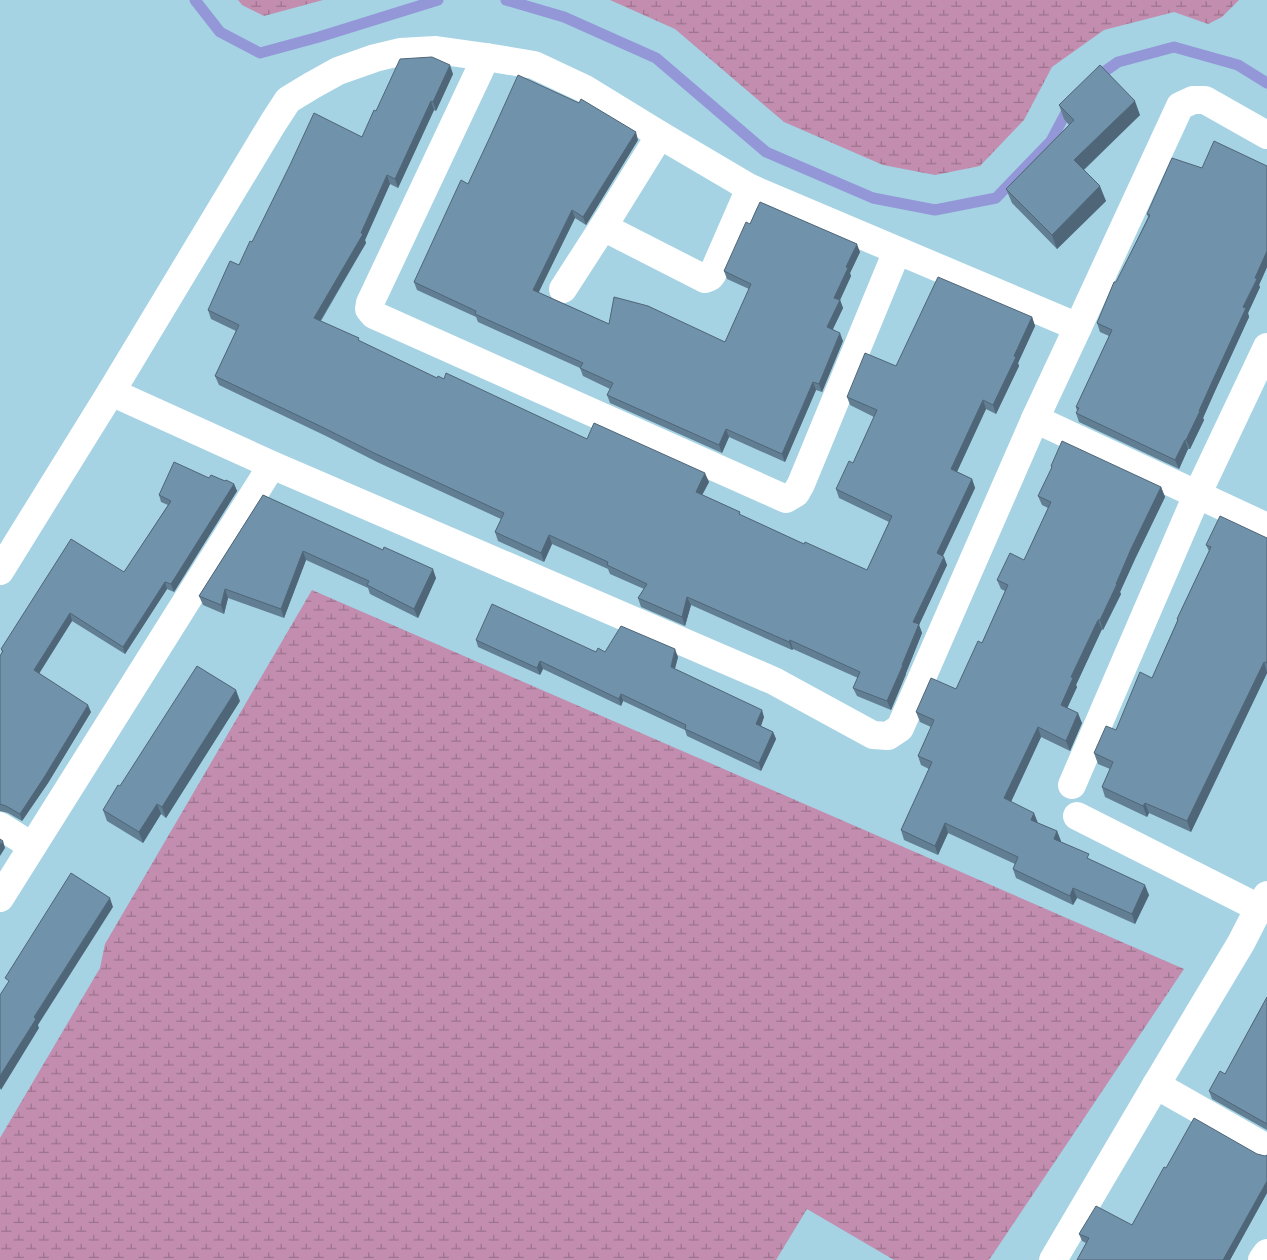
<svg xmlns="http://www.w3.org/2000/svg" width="1267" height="1260" font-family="'Open Sans',sans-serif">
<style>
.wetland{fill:url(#wetland-marsh)}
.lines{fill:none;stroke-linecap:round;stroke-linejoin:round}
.stream{stroke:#9397d7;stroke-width:11}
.street{stroke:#fff;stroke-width:28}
.wall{fill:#617e93}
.shaded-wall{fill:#4f6678}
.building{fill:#7192ab;stroke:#4f6678}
</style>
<defs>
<pattern id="wetland-marsh" width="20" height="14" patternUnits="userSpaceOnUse" patternTransform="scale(1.25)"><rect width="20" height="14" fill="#c28dae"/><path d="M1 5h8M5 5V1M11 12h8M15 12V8" fill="none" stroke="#9d738e"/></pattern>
</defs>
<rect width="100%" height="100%" fill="#a5d3e3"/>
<g class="wetland">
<polygon points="238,0 323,0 264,16 242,5"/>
<polygon points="610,0 1239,0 1222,17 1208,24 1174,12 1104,30 1052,67 1024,120 980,166 935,175 883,165 784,122 675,29"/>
<polygon points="312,590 1184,969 989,1260 894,1260 807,1209 776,1260 0,1260 0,1138 100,968 105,944"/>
</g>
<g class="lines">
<g class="stream">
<polyline points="195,0 220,32 260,53 319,37 438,0"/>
<polyline points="506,0 564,17 656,58 766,152 873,198 935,210 996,198 1051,141 1070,105"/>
<polyline points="1094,79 1118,62 1174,47 1238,65 1267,83"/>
</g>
<g class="street">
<polyline points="486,57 370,303 369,309 374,315 786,499 796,493 801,484 897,251"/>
<polyline points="660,135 603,227 705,279 710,277 713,273 750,188"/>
<polyline points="563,289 603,227"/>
<polyline points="1078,327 1180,106 1193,100 1205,100 1267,135"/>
<polyline points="111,392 272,465 774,681 873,735 888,736 900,728 1035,419"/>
<polyline points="0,571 111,392 273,123 288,100 311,86 338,71 375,58 400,52 436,50 486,57 534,65 585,89 660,135 750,188 1078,327 1035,419 1267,527"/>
<polyline points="1072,785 1197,495 1267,347"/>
<polyline points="1077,816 1259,908 1267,895"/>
<polyline points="0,826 32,846"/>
<polyline points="0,898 272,465"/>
<polyline points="1156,1085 1267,1148"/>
<polyline points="1053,1260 1156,1085 1241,943 1259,908"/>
<polyline points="1262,1260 1267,1253"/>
</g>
</g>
<g class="wall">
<polygon points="453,74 436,111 434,110 398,188 390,184 365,240 366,243 321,321 360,342 437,378 587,439 709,482 702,495 740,512 740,515 804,544 867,570 889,522 839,498 836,489 853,463 874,417 850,405 847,397 896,366 1032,317 1035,326 1018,363 1019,366 996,414 986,409 957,472 972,479 975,488 943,556 947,565 919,625 922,633 906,673 906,674 891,710 857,696 853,688 858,678 793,649 792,650 691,605 685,626 641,607 638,598 644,589 610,574 608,569 552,544 544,562 498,541 495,532 501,519 377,462 326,436 219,385 215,376 236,331 211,319 208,310 239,265 252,242 362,137 376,111"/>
<polygon points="1059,105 1140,115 1084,170 1106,201 1057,249 1012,203 1006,189 1069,125 1064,119"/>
<polygon points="638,140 586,225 575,218 538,292 609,324 725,342 749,289 727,279 724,271 750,224 860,252 850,273 851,276 840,300 843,308 833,329 843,341 822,392 816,390 785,462 729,437 722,453 610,403 607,395 610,389 583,376 580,368 478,322 476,317 417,290 414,282 468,184"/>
<polygon points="1267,166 1267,267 1259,285 1260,287 1248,313 1249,317 1215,391 1203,418 1204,420 1190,449 1188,449 1179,469 1079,422 1076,413 1077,411 1076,407 1109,336 1100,332 1097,323 1148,217 1147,214 1202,168"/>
<polygon points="1051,466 1161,487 1165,497 1135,559 1120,592 1121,594 1103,630 1102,629 1076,685 1077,687 1067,708 1082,723 1070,751 1041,737 1011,802 1038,823 1057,831 1061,842 1149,895 1135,924 1077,898 1073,905 1016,878 1013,869 1015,864 948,833 938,855 904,840 901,830 929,769 921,765 918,756 931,727 920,722 916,712 956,689 982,643 1005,591 1001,589 997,580 1024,560 1048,508 1042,505 1038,496 1052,469"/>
<polygon points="209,478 234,484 237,491 174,592 167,589 125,654 72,621 39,673 91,712 48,783 22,821 8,813 0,811 0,656 2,652 1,649 124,572 168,505 161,502 159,495"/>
<polygon points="263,495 436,578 418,618 370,594 368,588 306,560 284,618 228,598 224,614 203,605 199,596"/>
<polygon points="1267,538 1267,673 1191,832 1149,813 1147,817 1105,797 1102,787 1110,769 1098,764 1094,753 1116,730 1152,678 1177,621 1177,619 1209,551 1206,545"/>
<polygon points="476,640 596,652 678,657 675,669 764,717 761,726 773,732 776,739 761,771 687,736 685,730 623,701 621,706 543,669 540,675 478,647"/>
<polygon points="240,701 166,818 161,814 143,843 107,821 103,810 120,786"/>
<polygon points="1267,997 1267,1130 1212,1099 1209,1091 1225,1074"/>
<polygon points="1166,1168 1267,1193 1230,1260 1077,1260 1086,1243 1082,1241 1079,1234 1132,1225"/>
</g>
<g class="shaded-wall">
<polygon points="450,65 453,74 436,111 433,102"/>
<polygon points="431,101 434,110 398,188 395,179"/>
<polygon points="1135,101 1140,115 1079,174 1074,160"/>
<polygon points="636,132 638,140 586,225 583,217"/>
<polygon points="387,175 390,184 365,240 366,243 317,326 314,318 361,233"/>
<polygon points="1100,186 1106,201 1057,249 1052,235"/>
<polygon points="572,210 575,218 536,298 533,290"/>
<polygon points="857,244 860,252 850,273 851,276 840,300 843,308 830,335 827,327 834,298 846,267"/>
<polygon points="1267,251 1267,267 1259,285 1260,287 1248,313 1249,317 1215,391 1203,418 1204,420 1190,449 1186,440 1255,278"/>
<polygon points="1032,317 1035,326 1018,363 1019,366 996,414 993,405 1014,356"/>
<polygon points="840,333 843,341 822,392 819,384"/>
<polygon points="813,382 816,390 785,462 782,454"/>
<polygon points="983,400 986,409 954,478 951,469"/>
<polygon points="726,429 729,437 722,453 719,445"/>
<polygon points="1185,440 1188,449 1179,469 1175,460"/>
<polygon points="705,473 709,482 699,501 696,492"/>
<polygon points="972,479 975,488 940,562 937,553"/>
<polygon points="234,484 237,491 174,592 171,584"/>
<polygon points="1161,487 1165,497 1135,559 1120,592 1121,594 1103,630 1100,620 1131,549"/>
<polygon points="549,535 552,544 544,562 541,553"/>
<polygon points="303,551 306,560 284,618 281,609"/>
<polygon points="944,557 947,565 919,625 922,633 906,673 906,674 891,710 887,701 902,665 913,622"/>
<polygon points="433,569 436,578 418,618 414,609"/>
<polygon points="165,582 167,589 125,654 123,647"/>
<polygon points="225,589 228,598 224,614 221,605"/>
<polygon points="687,597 691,605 685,626 682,617"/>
<polygon points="70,613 72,621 37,677 34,670"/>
<polygon points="1098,620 1102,629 1076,685 1077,687 1064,715 1061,705 1071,677"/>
<polygon points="790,640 793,649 792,650 789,642"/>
<polygon points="675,649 678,657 673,675 671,667"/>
<polygon points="540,661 543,669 540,675 537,668"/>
<polygon points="1264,662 1267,673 1191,832 1187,821"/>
<polygon points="236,690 240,701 166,818 162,807"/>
<polygon points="621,694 623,701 621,706 619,699"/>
<polygon points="88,705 91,712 48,783 22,821 20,814"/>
<polygon points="762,710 764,717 759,731 756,724"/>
<polygon points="1078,713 1082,723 1070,751 1066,741"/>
<polygon points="1038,727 1041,737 1008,808 1004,798"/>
<polygon points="773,732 776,739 761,771 759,763"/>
<polygon points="1145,803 1149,813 1147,817 1143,806"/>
<polygon points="157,804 161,814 143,843 139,832"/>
<polygon points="1034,813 1038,823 1031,820"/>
<polygon points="945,823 948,833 938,855 935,846"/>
<polygon points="1057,831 1061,841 1057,849 1054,839"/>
<polygon points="3,841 5,848 0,856 0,845"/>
<polygon points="1145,885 1149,895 1135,924 1132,914"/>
<polygon points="1073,888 1077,898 1073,905 1070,896"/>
<polygon points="110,898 113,907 38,1025 39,1028 1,1090 0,1088 0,1076 34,1017"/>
<polygon points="1267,1181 1267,1193 1230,1260 1223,1260"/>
</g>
<g class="building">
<polygon points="432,57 450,65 433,102 431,101 395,179 387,175 361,233 363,234 314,318 359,338 358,340 437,378 438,376 444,379 446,373 587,439 594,423 705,473 696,492 740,512 739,514 804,544 805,542 867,570 892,516 836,489 849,461 853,463 877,410 847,397 865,353 896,366 938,277 1032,317 1014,356 1016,357 993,405 983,400 951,469 972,479 937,553 944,557 913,622 919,624 902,665 903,665 887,701 853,688 860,672 790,640 789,642 687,597 682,617 638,598 647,584 607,565 608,562 549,535 541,553 495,532 504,513 374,453 322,427 215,376 239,325 208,310 230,261 239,265 250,241 252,242 290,165 314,113 362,137 374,110 376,111 400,59"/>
<polygon points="1100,65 1135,101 1074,160 1100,186 1052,235 1006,189 1074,120 1059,105"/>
<polygon points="518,75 579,103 581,99 636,132 583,217 572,210 533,290 609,324 614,297 648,306 725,342 751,284 724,271 746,222 750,224 760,202 857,244 846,267 848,268 834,298 840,300 827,327 840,333 819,384 813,382 782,454 726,429 719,445 607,395 613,383 580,368 583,363 475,314 476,311 414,282 461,180 468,184 490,137"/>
<polygon points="1214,141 1267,166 1267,251 1255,278 1257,279 1243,307 1246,308 1212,382 1199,411 1200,411 1186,440 1185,440 1175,460 1076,413 1079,408 1076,407 1112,330 1097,323 1114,282 1116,282 1150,215 1147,214 1172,158 1202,168"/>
<polygon points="1062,441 1161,487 1131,549 1116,584 1117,584 1100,620 1098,620 1071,677 1073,678 1061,705 1078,713 1066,741 1038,727 1004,798 1034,813 1031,820 1057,831 1054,839 1089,854 1087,858 1145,885 1132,914 1073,888 1070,896 1013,869 1018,857 945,823 935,846 901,830 932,762 918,756 934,720 916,712 931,678 956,689 978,641 982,643 1008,585 997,580 1010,553 1024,560 1051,502 1038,496 1052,467 1051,466"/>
<polygon points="174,462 209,478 211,475 225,481 226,480 234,484 171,584 165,582 123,647 70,613 34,670 88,705 45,776 20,814 6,806 0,804 0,656 3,651 1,649 71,539 124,572 171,501 159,495"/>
<polygon points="263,495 383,550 384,547 433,569 414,609 367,585 369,581 303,551 281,609 225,589 221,605 199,596"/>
<polygon points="1220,516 1267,538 1267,661 1266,663 1264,662 1187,821 1145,803 1143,806 1102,787 1113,762 1094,753 1106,726 1116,730 1140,672 1152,678 1178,620 1177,619 1211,547 1206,545"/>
<polygon points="492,604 596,652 598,648 605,652 621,626 675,649 671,667 762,710 756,724 773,732 759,763 685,729 686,725 621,694 619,699 540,661 537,668 476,640"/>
<polygon points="197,666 236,690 162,807 157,804 139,832 103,810 118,785 120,786"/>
<polygon points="0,839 3,841 0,845"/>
<polygon points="71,873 110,898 34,1017 36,1019 0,1076 0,995 9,981 5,978"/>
<polygon points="1267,997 1267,1124 1209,1091 1220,1071 1225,1074"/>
<polygon points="1194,1118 1257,1154 1265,1156 1267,1155 1267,1181 1223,1260 1077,1260 1089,1238 1079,1234 1096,1206 1132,1225 1164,1167 1166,1168"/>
</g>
</svg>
